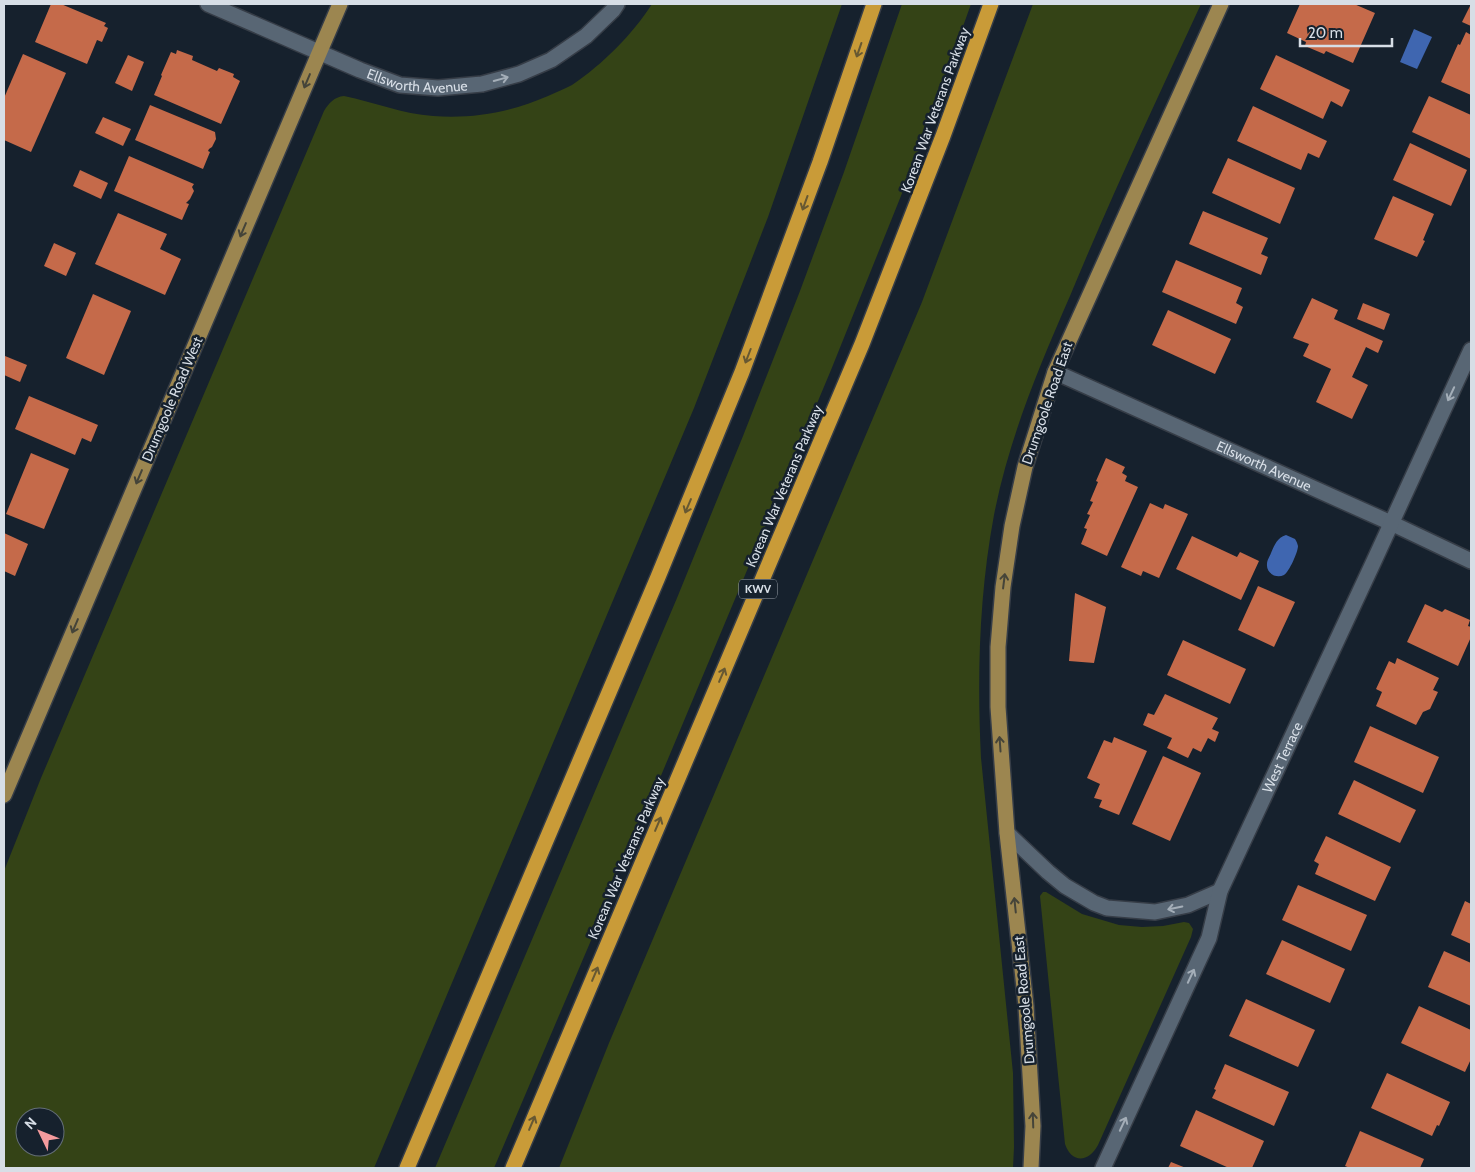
<svg xmlns="http://www.w3.org/2000/svg" width="1475" height="1172" font-family="Cabin,sans-serif">
<style>
.green{fill:#344316;fill-rule:evenodd}
.water{fill:#3f66b0}
.building{fill:#c56a4a}
.lines{fill:none;stroke-linecap:round;stroke-linejoin:round}
.minor-casing{stroke:#363d47;stroke-width:18}
.major-casing{stroke:#363d47;stroke-width:18}
.highway-casing{stroke:#363d47;stroke-width:18}
.minor{stroke:#586674;stroke-width:15}
.major{stroke:#9c8650;stroke-width:15}
.highway{stroke:#c99b38;stroke-width:15}
.oneway{stroke:#675832}
.oneway2{stroke:#a4aeb8}
.oneway3{stroke:#454439}
.labels{text-anchor:middle;stroke-width:5;stroke-linejoin:round;paint-order:stroke}
.shield{fill:#16212d;stroke:#9da5ae;stroke-width:1}
.shield-label{font-size:12px;font-weight:bold;fill:#d7dee6}
.street-label{font-size:14px;fill:#d7dee6;stroke:#16212d}
</style>
<rect width="100%" height="100%" fill="#16212d"/>
<g class="green">
<path d="M 652,4 L 842,4 L 768,217 L 694,408 L 374,1168 L 4,1168 L 4,871 L 41,778 L 324,111 C 329,103 334,97 344,96 C 374,102 403,114 433,116 C 474,119 511,112 548,96 C 556,92 565,89 572,85 C 603,64 632,35 652,4 ZM 25,1117 L 55,1117 L 55,1147 L 25,1147 Z"/>
<polygon points="902,4 971,4 915,161 831,370 647,809 494,1168 435,1168 677,598 743,436 800,291 844,172"/>
<path d="M 1033,4 L 1201,4 C 1156,101 1111,197 1070,296 C 1039,367 1009,438 994,515 C 979,595 977,677 981,758 L 1013,1073 L 1014,1147 L 1013,1168 L 559,1168 L 609,1043 L 922,302 Z"/>
<path d="M 1043,892 L 1046,892 L 1082,914 L 1119,925 L 1142,927 L 1163,926 L 1184,922 L 1189,923 L 1193,929 L 1191,937 L 1098,1145 C 1089,1162 1072,1164 1065,1144 L 1040,896 Z"/>
</g>
<g class="water">
<polygon points="1414,29 1432,37 1417,69 1400,62"/>
<path d="M 1286,535 L 1295,539 C 1297,542 1297,543 1298,546 C 1298,552 1289,572 1284,575 C 1276,579 1266,573 1267,564 C 1267,560 1270,556 1271,553 C 1275,544 1277,538 1286,535 Z"/>
</g>
<g class="building">
<polygon points="51,4 61,4 106,23 104,26 108,28 102,42 97,40 87,64 35,42"/>
<polygon points="1300,4 1354,4 1375,13 1353,63 1326,51 1324,54 1305,46 1306,42 1287,33"/>
<polygon points="1471,4 1471,26 1462,22"/>
<polygon points="1466,32 1471,35 1471,95 1441,82 1458,44 1460,45"/>
<polygon points="177,50 193,56 192,60 217,71 219,68 234,74 233,77 240,81 221,124 154,95 162,76 161,75 171,52 176,54"/>
<polygon points="23,54 66,73 31,152 4,140 4,98"/>
<polygon points="128,55 144,62 132,91 115,83"/>
<polygon points="1276,55 1350,90 1342,107 1331,101 1323,119 1260,89"/>
<polygon points="1429,96 1471,115 1471,159 1412,132"/>
<polygon points="150,105 215,132 216,139 212,147 209,149 208,151 210,152 203,169 135,140"/>
<polygon points="1253,106 1327,141 1319,158 1308,153 1301,170 1237,141"/>
<polygon points="103,117 131,129 123,146 95,133"/>
<polygon points="1410,143 1467,170 1451,206 1393,180"/>
<polygon points="129,156 194,184 192,187 194,191 190,199 186,203 189,204 182,220 114,191"/>
<polygon points="1228,158 1295,188 1280,224 1212,193"/>
<polygon points="80,170 108,183 101,199 73,186"/>
<polygon points="1393,196 1434,214 1423,240 1425,241 1417,257 1374,239"/>
<polygon points="1203,211 1268,238 1261,254 1268,257 1261,275 1189,244"/>
<polygon points="118,213 167,234 160,249 181,259 165,295 95,264"/>
<polygon points="54,243 76,253 66,276 44,266"/>
<polygon points="1176,260 1242,288 1236,303 1243,307 1236,324 1162,292"/>
<polygon points="93,294 131,311 104,375 66,358"/>
<polygon points="1312,298 1338,310 1334,319 1383,341 1378,353 1366,347 1352,377 1368,385 1352,419 1316,402 1331,369 1303,356 1309,344 1293,338"/>
<polygon points="1363,303 1390,314 1384,330 1357,319"/>
<polygon points="1168,310 1231,339 1215,374 1152,345"/>
<polygon points="5,356 27,365 20,382 4,375 4,359"/>
<polygon points="29,396 98,425 91,442 82,438 75,455 15,429"/>
<polygon points="31,453 69,469 44,529 6,514"/>
<polygon points="1106,458 1125,467 1122,473 1127,476 1125,481 1138,487 1107,556 1081,544 1087,529 1084,528 1090,515 1087,514 1093,502 1090,501 1098,482 1096,481"/>
<polygon points="1150,503 1163,509 1165,504 1188,514 1159,578 1143,571 1141,576 1121,567"/>
<polygon points="4,533 28,544 15,576 4,571"/>
<polygon points="1192,536 1237,557 1240,552 1259,561 1241,600 1176,569"/>
<polygon points="1258,586 1295,602 1274,647 1238,630"/>
<polygon points="1075,593 1106,607 1094,663 1069,661"/>
<polygon points="1425,604 1442,612 1445,609 1470,620 1468,626 1471,627 1471,637 1458,666 1407,642"/>
<polygon points="1183,640 1246,669 1230,704 1167,675"/>
<polygon points="1397,658 1439,678 1433,690 1438,692 1430,709 1423,712 1416,725 1376,706 1382,692 1376,689 1389,661 1395,664"/>
<polygon points="1165,694 1218,718 1212,729 1219,732 1215,742 1208,738 1201,752 1193,748 1188,758 1167,748 1172,738 1143,725 1148,713 1154,715"/>
<polygon points="1370,726 1439,757 1423,793 1354,762"/>
<polygon points="1114,737 1147,751 1119,815 1099,807 1102,800 1094,798 1100,784 1087,778 1104,740 1112,743"/>
<polygon points="1163,756 1201,773 1170,841 1132,824"/>
<polygon points="1354,780 1416,810 1400,843 1338,814"/>
<polygon points="1326,836 1391,867 1375,901 1315,874 1319,864 1314,861"/>
<polygon points="1298,885 1367,915 1351,951 1282,920"/>
<polygon points="1465,901 1471,904 1471,944 1451,935"/>
<polygon points="1282,940 1345,969 1330,1003 1266,974"/>
<polygon points="1444,951 1471,963 1471,1006 1428,987"/>
<polygon points="1246,999 1315,1030 1298,1067 1229,1036"/>
<polygon points="1419,1006 1471,1030 1471,1059 1465,1072 1401,1043"/>
<polygon points="1225,1064 1289,1092 1274,1126 1212,1098 1216,1090 1214,1089"/>
<polygon points="1387,1073 1450,1102 1439,1126 1437,1125 1432,1136 1371,1108"/>
<polygon points="1196,1110 1264,1141 1252,1168 1229,1168 1180,1146"/>
<polygon points="1360,1131 1424,1159 1420,1168 1350,1168 1345,1166"/>
<polygon points="1171,1162 1186,1168 1168,1168"/>
</g>
<g class="lines">
<g class="minor-casing">
<g id="minor">
<path id="s1" d="M 208,4 L 360,70 L 400,85 L 438,88 L 482,84 L 519,74 L 551,60 L 586,36 L 613,10 L 617,4"/>
<path id="s2" d="M 1055,372 L 1391,523 L 1471,561"/>
<polyline points="1007,833 1048,872 1065,886 1094,903 1107,908 1155,912 1188,905 1220,891"/>
<path id="s3" d="M 1103,1168 L 1209,938 L 1220,891 L 1374,561 L 1471,350"/>
</g>
</g>
<g class="major-casing">
<g id="major">
<polyline points="4,795 340,4"/>
<polyline points="1031,1168 1033,1126 1026,1006 1007,833 998,707 998,647 1003,587 1012,526 1025,467 1055,372 1221,4"/>
</g>
</g>
<g class="highway-casing">
<g id="highway">
<polyline points="407,1168 658,577 742,372 820,162 874,4"/>
<polyline points="513,1168 862,344 943,136 991,4"/>
</g>
</g>
<use href="#minor" class="minor"/>
<use href="#major" class="major"/>
<use href="#highway" class="highway"/>
</g>
<defs><path id="oneway-shaft" d="M-6 0H5M1.5-3L5.5 0L1.5 3" fill="none" stroke-width="1.6" stroke-linecap="round" stroke-linejoin="round" transform="scale(1.25)"/></defs>
<g class="oneway">
<use href="#oneway-shaft" transform="translate(859 50) rotate(109)"/>
<use href="#oneway-shaft" transform="translate(805 203) rotate(110)"/>
<use href="#oneway-shaft" transform="translate(748 356) rotate(111)"/>
<use href="#oneway-shaft" transform="translate(688 506) rotate(113)"/>
<use href="#oneway-shaft" transform="translate(722 675) rotate(-67)"/>
<use href="#oneway-shaft" transform="translate(658 824) rotate(-67)"/>
<use href="#oneway-shaft" transform="translate(595 974) rotate(-67)"/>
<use href="#oneway-shaft" transform="translate(532 1123) rotate(-67)"/>
</g>
<g class="oneway2">
<use href="#oneway-shaft" transform="translate(501 79) rotate(-15)"/>
<use href="#oneway-shaft" transform="translate(1451 394) rotate(115)"/>
<use href="#oneway-shaft" transform="translate(1175 908) rotate(168)"/>
<use href="#oneway-shaft" transform="translate(1191 976) rotate(-65)"/>
<use href="#oneway-shaft" transform="translate(1123 1124) rotate(-65)"/>
</g>
<g class="oneway3">
<use href="#oneway-shaft" transform="translate(307 81) rotate(113)"/>
<use href="#oneway-shaft" transform="translate(243 230) rotate(113)"/>
<use href="#oneway-shaft" transform="translate(139 477) rotate(113)"/>
<use href="#oneway-shaft" transform="translate(1004 581) rotate(-83)"/>
<use href="#oneway-shaft" transform="translate(75 626) rotate(113)"/>
<use href="#oneway-shaft" transform="translate(1000 744) rotate(-94)"/>
<use href="#oneway-shaft" transform="translate(1015 905) rotate(-96)"/>
<use href="#oneway-shaft" transform="translate(1033 1120) rotate(-92)"/>
</g>
<g class="labels">
<rect class="shield" x="739" y="579.5" width="38" height="19" rx="4"/>
<g class="shield-label">
<text x="758" y="593">KWV</text>
</g>
<g class="street-label">
<text dy="5" stroke="none"><textPath href="#s1" startOffset="225">Ellsworth Avenue</textPath></text>
<text transform="translate(935 110) rotate(-70)" y="5">Korean War Veterans Parkway</text>
<text transform="translate(172 399) rotate(-67)" y="5">Drumgoole Road West</text>
<text transform="translate(1047 403) rotate(-71)" y="5">Drumgoole Road East</text>
<text dy="5" stroke="none"><textPath href="#s2" startOffset="229">Ellsworth Avenue</textPath></text>
<text transform="translate(784 486) rotate(-67)" y="5">Korean War Veterans Parkway</text>
<text dy="5" stroke="none"><textPath href="#s3" startOffset="449">West Terrace</textPath></text>
<text transform="translate(626 858) rotate(-67)" y="5">Korean War Veterans Parkway</text>
<text transform="translate(1024 1000) rotate(-95)" y="5">Drumgoole Road East</text>
</g>
</g>
<rect width="1475" height="1172" fill="none" stroke="#d7dee6" stroke-width="10"/>
<g transform="translate(40 1132) rotate(313)"><circle r="24" fill="#16212d" stroke="#636d77"/>
<path d="M0-4L9 19L0 12L-9 19Z" fill="#f59b9d"/>
<text y="-8" font-size="14" font-weight="bold" text-anchor="middle" fill="#d7dee6">N</text>
</g>
<path d="M1300 38v8h92v-8" fill="none" stroke="#d7dee6" stroke-width="2.5"/>
<text x="1308" y="38" font-size="15" fill="#d7dee6" stroke="#16212d" stroke-width="4" paint-order="stroke">20 m</text>
</svg>
